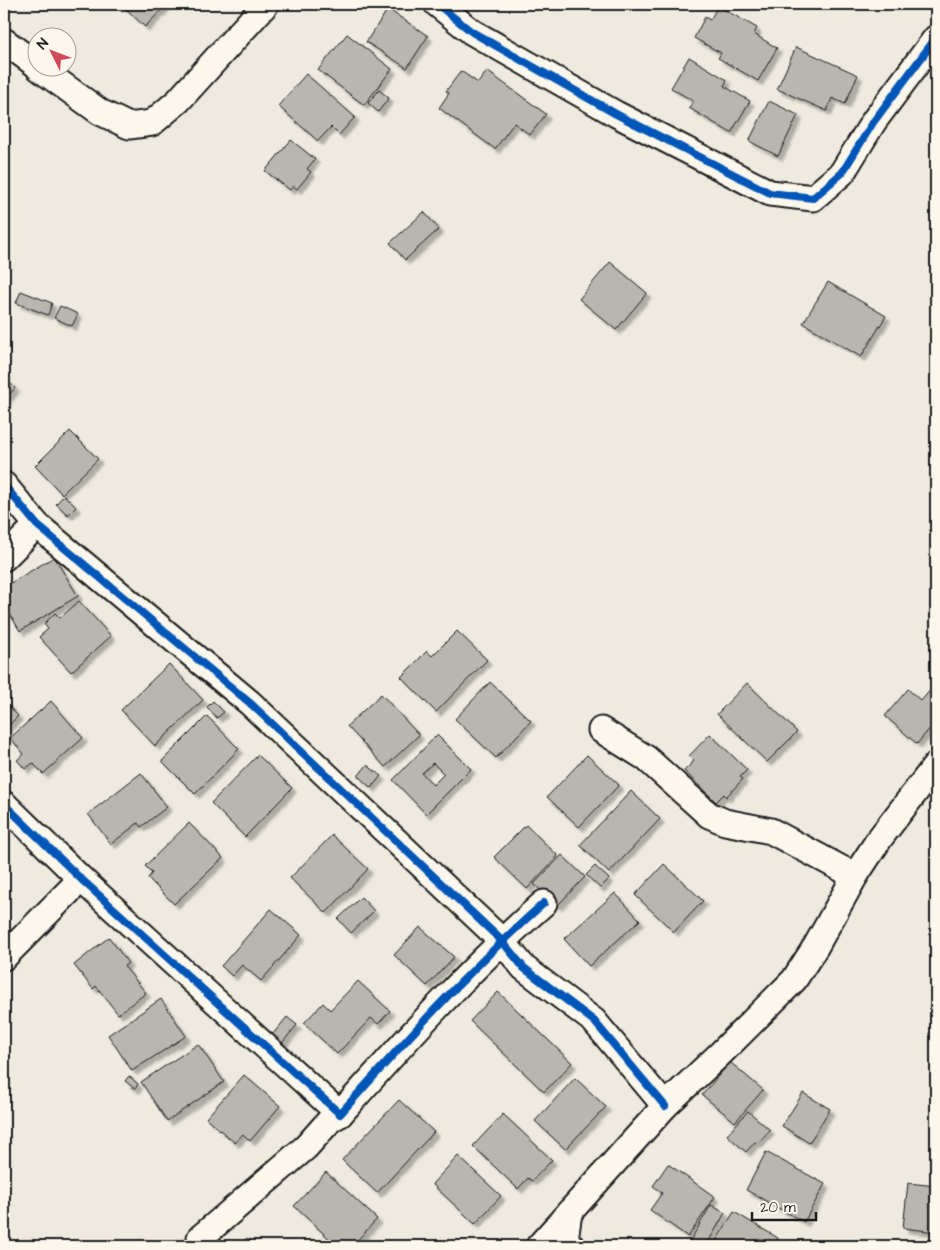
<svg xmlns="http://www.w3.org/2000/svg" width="940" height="1250" font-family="'Architects Daughter',sans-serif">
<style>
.building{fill:#b9b6af;stroke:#1c1c1c;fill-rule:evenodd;filter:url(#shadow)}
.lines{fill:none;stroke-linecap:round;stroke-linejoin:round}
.street-casing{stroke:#1c1c1c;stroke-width:29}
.street{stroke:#fbf7ec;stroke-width:25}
.cycleway-casing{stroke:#fbf7ec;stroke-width:11}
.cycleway{stroke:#0057b8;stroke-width:8}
</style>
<defs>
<filter id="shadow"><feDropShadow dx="4.5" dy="4.5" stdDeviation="1" flood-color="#0004"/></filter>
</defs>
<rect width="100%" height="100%" fill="#eeeadf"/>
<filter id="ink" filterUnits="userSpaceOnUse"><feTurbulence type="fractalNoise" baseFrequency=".02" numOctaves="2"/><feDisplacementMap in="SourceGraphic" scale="10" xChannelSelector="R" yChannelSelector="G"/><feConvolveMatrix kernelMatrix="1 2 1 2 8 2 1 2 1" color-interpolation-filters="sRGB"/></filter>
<g filter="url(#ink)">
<g class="building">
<polygon points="121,4 167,4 145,27"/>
<polygon points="718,6 757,28 754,34 777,48 758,81 718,58 721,53 694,38 705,17 710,20"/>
<polygon points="388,9 428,36 407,68 366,42"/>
<polygon points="347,34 392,69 364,105 318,70"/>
<polygon points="796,47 858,75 845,104 832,98 827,111 777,89"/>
<polygon points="689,57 727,80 724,86 750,101 731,133 689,108 693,101 671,88"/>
<polygon points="461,71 478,83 487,71 546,114 530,135 514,123 495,149 439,108 449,93 446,91"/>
<polygon points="306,74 355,117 339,135 331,127 318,141 278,106"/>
<polygon points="379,90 389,98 378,112 368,103"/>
<polygon points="769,101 798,115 778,156 749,141"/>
<polygon points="291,140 315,159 307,169 311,172 297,189 293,186 290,190 265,171"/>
<polygon points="424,212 439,229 405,260 390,243"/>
<polygon points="610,262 647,293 616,330 579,299"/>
<polygon points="828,282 886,316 861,357 803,323"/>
<polygon points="21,291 52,303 48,315 16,303"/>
<polygon points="60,306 78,314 72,326 54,318"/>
<polygon points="4,377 15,388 4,401"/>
<polygon points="70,431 98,459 62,494 35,466"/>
<polygon points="64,495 76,507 68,515 56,504"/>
<polygon points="54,557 78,596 20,631 4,604 4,587"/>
<polygon points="79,601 111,636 71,672 39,637 48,629 44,624 55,613 60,618"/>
<polygon points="457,631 487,660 436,712 401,677 427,651 432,656"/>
<polygon points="169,664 203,700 155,746 121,710"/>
<polygon points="490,682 531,721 496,758 455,719"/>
<polygon points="747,683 797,732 767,762 717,714"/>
<polygon points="932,688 936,691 936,721 917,744 885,716 908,689 921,701"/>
<polygon points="381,694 419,735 385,767 347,726"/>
<polygon points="4,701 18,716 4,730"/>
<polygon points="51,701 83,738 43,774 33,763 25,769 17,760 24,754 10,738"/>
<polygon points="213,701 224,712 217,718 207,707"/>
<polygon points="207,716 239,749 195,794 162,761"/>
<polygon points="710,734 747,770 740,777 743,779 726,797 724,794 716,802 684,771 694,761 689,756"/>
<path d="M 437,735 L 471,769 L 426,814 L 393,780 ZM 433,763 L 444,774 L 433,785 L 422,773 Z"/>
<polygon points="258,755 292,788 245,837 211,803"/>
<polygon points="587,755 619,785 579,827 547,797"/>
<polygon points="367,765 381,776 371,788 358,776"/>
<polygon points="141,773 167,807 141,827 138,823 111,844 88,814"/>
<polygon points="631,791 660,819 609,873 580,845"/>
<polygon points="189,823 223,858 174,904 148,878 152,873 145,866"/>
<polygon points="526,825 558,856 527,889 494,857"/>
<polygon points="332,835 368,869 326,913 290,878"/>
<polygon points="562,855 585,877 557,906 534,884"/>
<polygon points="664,864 703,901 674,932 635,895"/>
<polygon points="595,866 609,879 600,888 586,875"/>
<polygon points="615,893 640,920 589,966 564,939"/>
<polygon points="361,897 374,911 351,933 338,919"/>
<polygon points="271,909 301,935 261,981 242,965 232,976 221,966"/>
<polygon points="420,927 454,957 427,986 394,955"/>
<polygon points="109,937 128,963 124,966 146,993 118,1014 96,986 93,989 74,965"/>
<polygon points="358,981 390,1011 378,1024 371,1018 337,1054 304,1023 323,1003 330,1010"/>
<polygon points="498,992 572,1063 544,1092 470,1021"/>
<polygon points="161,999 186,1036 132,1071 108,1035"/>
<polygon points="287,1017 297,1025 282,1043 272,1035"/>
<polygon points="198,1044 224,1082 167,1121 141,1082"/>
<polygon points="730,1062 763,1090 735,1122 702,1095"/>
<polygon points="244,1075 280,1106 250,1141 243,1134 235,1143 206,1118"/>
<polygon points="129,1076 138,1084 135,1089 125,1081"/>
<polygon points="575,1078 606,1107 565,1149 535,1121"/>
<polygon points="803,1093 830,1109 809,1143 782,1126"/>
<polygon points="399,1100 434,1132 377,1193 342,1160"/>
<polygon points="748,1111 770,1130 757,1144 755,1142 746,1152 727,1135"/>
<polygon points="503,1114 552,1160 532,1181 528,1178 518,1189 473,1146"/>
<polygon points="766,1152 825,1184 804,1222 746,1190"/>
<polygon points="458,1156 501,1196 475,1224 432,1184"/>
<polygon points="668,1164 715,1197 688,1237 650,1210 662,1193 653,1186"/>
<polygon points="326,1172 377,1219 352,1246 337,1246 294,1206"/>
<polygon points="908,1183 936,1186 936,1232 903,1228"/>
<polygon points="711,1205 725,1213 706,1246 687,1246"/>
<polygon points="734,1212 778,1238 773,1246 717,1246 714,1244"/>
<polygon points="247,1238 256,1246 239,1246"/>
</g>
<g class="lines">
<g class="street-casing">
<g id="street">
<polyline points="437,4 472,32 616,114 770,193 813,198 842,173 874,121 936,38"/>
<polyline points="4,41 38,66"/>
<polyline points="39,68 100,112 129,126 152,123 178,101 266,4"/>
<polyline points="4,485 37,525 250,703 501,940 524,968 594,1021 665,1106"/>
<polyline points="4,558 37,525"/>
<polyline points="601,730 646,758 709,815 725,822 771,831 855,876"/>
<path d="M 4,804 L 81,879 L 340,1114 C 405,1041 471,967 544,903"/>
<polyline points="4,957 81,879"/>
<polyline points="569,1213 565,1239 571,1246"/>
<polyline points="204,1246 200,1238 306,1147 331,1119 340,1114"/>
<polyline points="539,1246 665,1106 721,1053 794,980 816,946 855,876 880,838 936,765"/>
</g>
</g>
<use href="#street" class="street"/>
<g class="cycleway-casing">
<g id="cycleway">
<polyline points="437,4 472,32 616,114 770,193 813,198 842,173 874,121 936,38"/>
<polyline points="4,485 37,525 250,703 501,940 524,968 594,1021 665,1106"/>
<path d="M 4,804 L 81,879 L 340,1114 C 405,1041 471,967 544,903"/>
</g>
</g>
<use href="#cycleway" class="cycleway"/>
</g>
</g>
<rect width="940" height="1250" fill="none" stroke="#fbf7ec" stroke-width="20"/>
<rect x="10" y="10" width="920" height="1230" fill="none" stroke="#1c1c1c" stroke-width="2" filter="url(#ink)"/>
<g transform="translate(52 52) rotate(312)"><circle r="24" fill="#fbf7ec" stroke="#a29f99"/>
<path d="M0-4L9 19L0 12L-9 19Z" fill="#d1495b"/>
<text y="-8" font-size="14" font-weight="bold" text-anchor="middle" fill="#1c1c1c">N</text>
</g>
<path d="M752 1212v8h64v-8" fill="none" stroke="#1c1c1c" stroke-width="2.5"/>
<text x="760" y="1212" font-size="15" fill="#1c1c1c" stroke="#fbf7ec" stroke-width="4" paint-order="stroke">20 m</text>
</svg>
